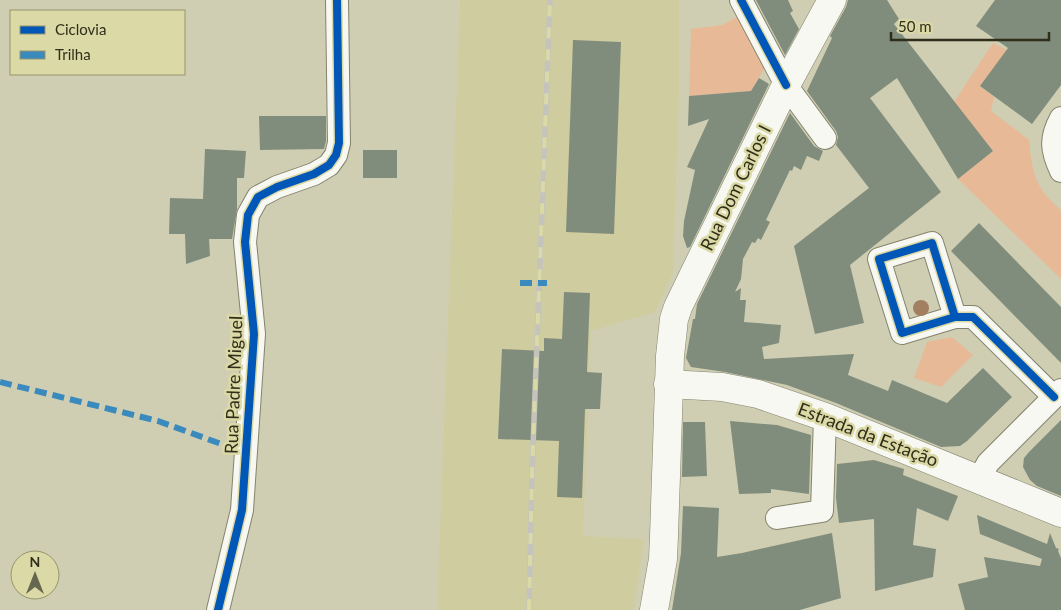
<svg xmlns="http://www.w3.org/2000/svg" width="1061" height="610" font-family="Lato,sans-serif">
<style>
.built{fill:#cfcda0}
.green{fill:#e7b997}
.building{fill:#818d7c}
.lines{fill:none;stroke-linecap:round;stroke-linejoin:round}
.minor-casing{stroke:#84836d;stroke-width:24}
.major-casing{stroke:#84836d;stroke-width:29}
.minor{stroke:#f8f8f3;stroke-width:22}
.major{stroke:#f8f8f3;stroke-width:28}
.rail-casing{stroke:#c4c4bc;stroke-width:5.5}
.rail{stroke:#dbd9a6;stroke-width:4;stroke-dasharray:11;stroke-linecap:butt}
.quiet{stroke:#3b8abe;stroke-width:6;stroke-dasharray:12 6;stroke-linecap:butt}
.cycleway-casing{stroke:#dbd9a6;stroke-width:11}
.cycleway{stroke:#0057b8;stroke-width:8}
.tree{fill:#a27f61}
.labels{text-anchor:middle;stroke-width:5;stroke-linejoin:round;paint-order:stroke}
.street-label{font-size:18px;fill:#2f2e1a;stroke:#dbd9a6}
</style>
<rect width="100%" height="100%" fill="#cfceb2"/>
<polygon class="built" points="460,0 679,0 679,95 673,273 655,312 591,331 583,536 644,539 634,610 437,610"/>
<g class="green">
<polygon points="741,15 768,62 751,91 689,96 691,29 722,25"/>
<path d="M 993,43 L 1007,50 L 980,86 L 994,97 L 991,111 L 1029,140 C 1032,173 1035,188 1061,210 L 1061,279 L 958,179 L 993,151 L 954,102 Z"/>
<polygon points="952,337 973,355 941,387 914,378 927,342"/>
</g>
<g class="building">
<polygon points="756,0 788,0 793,11 790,13 799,29 785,55"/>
<polygon points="848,0 887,0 899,19 894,24 993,151 958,179 897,78 870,98 941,192 850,265 864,323 815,334 794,246 869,188 836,145 838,137 836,131 807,91 832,38 830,36 846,7"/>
<polygon points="995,0 1061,0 1061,85 1032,124 980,86 1008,48 976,26"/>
<polygon points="573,40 621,42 614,234 566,232"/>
<polygon points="759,78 769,84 690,247 687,248 683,236 684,221 695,170 687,167 709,119 688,126 689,96 751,91"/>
<polygon points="790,113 814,146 823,151 819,161 807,156 801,170 794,166 792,171 790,170 766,220 770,222 761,240 758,238 755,243 752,242 743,259 741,279 735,292 741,288 740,300 746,300 744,322 781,325 779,343 762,347 764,359 854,354 848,375 888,391 892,380 947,403 983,368 1012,397 967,441 960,446 941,447 836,403 787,385 725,372 691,367 686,358 693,319 695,319 697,304"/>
<polygon points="259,116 326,116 326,141 324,149 260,150"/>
<polygon points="205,149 246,151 244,178 237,178 237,209 232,239 209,239 210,256 186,264 185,234 169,234 170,198 203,199"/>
<rect x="363" y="150" width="34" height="28"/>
<polygon points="979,223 1061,307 1061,363 951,251"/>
<polygon points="564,292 590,293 587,372 602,373 600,409 585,409 582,498 557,497 559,441 498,439 502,349 544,351 544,338 562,339"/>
<polygon points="1061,420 1061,496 1037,486 1030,480 1023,467 1024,458 1029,452"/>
<polygon points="730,421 777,425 811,435 809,494 771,489 771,493 739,494"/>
<polygon points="683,422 705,422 707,476 682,477"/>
<polygon points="874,460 904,469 903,475 958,496 948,521 917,508 913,545 936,549 933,577 875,591 874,519 839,523 836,498 837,464"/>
<polygon points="683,506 719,508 717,557 742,553 832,533 841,598 800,610 672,610 681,553"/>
<polygon points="977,515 1047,544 1050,533 1056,548 1059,549 1058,551 1061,558 1061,610 965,610 958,584 988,577 984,557 1040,566 1042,559 980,534"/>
</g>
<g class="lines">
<g class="minor-casing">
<g id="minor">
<polyline points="741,0 786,85 825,138"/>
<path d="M 1061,118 C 1050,138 1051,150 1061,171"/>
<polyline points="955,317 932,243 879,259 902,333 955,317 973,317 1054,397"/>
<polyline points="979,479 988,463 1061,390"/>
<polyline points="777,518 822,511 825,417"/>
<polyline points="218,610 242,510 254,334 245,242 248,215 258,197 277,187 314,174 329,165 336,155 339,143 337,0"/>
</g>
</g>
<g class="major-casing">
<g id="major">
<polyline points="668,384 722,387 758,394 825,417 1061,513"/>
<polyline points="654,610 663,559 664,536 670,356 674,319 678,307 786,85 832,0"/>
</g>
</g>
<use href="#minor" class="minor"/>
<use href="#major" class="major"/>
<g class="rail-casing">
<polyline id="rail" points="529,610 532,473 550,0"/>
</g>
<use href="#rail" class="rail"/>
<g class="quiet">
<polyline points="520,283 547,283"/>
<polyline points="0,382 158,421 246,453"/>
</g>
<g class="cycleway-casing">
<g id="cycleway">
<polyline points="741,0 786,85"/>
<polyline points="955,317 932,243 879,259 902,333 955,317 973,317 1054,397"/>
<polyline points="218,610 242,510 254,334 245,242 248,215 258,197 277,187 314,174 329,165 336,155 339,143 337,0"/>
</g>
</g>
<use href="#cycleway" class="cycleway"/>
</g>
<circle class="tree" cx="921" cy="308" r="8"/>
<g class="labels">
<g class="street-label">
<text transform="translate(736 188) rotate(-64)" y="6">Rua Dom Carlos I</text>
<text transform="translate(234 385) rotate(-88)" y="6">Rua Padre Miguel</text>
<text transform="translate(868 435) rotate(21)" y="6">Estrada da Estação</text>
</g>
</g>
<rect x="10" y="10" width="175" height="65" fill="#dbd9a6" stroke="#96956e"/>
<rect x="20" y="26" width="25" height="8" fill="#0057b8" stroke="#96956e"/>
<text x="55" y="35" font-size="15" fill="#2f2e1a">Ciclovia</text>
<rect x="20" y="51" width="25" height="8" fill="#3b8abe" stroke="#96956e"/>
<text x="55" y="60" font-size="15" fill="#2f2e1a">Trilha</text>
<g transform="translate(35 575)"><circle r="24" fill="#dbd9a6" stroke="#96956e"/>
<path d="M0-4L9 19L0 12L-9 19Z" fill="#67664f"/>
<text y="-8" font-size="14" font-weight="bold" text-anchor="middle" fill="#2f2e1a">N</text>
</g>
<path d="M891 32v8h158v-8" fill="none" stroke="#2f2e1a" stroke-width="2.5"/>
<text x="898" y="32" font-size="15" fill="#2f2e1a" stroke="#dbd9a6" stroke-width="4" paint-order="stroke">50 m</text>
</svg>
